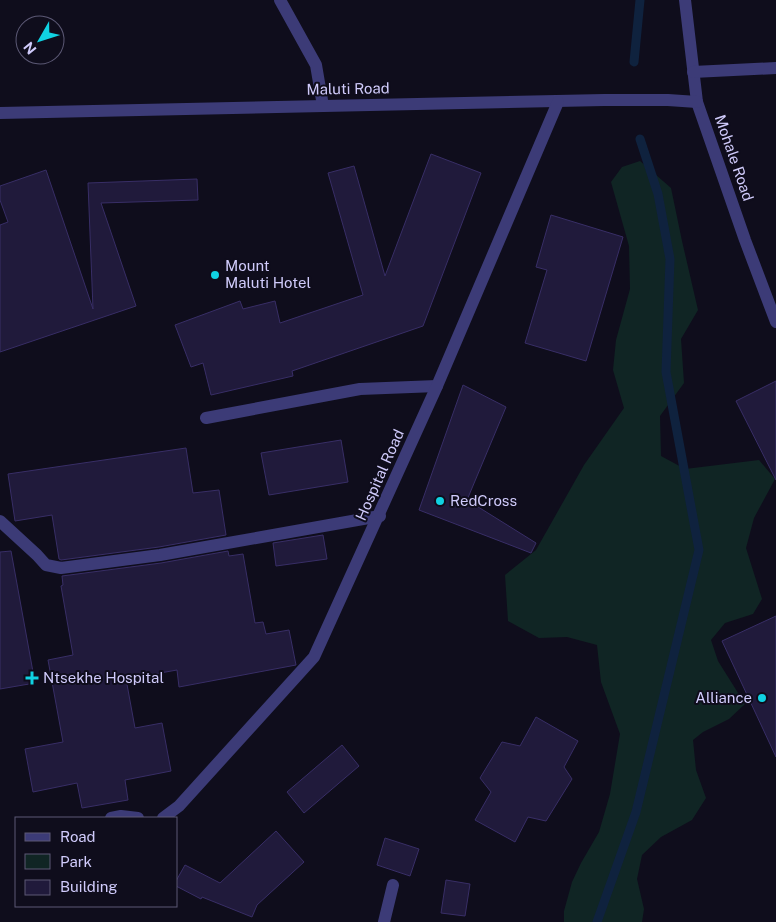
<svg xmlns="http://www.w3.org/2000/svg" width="776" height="922" font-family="'Public Sans',sans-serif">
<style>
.green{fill:#102524}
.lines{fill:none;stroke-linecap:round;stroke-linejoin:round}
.stream{stroke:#0f223e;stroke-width:9}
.building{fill:#201a3b;stroke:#382e66}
.minor{stroke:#3c3b77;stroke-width:12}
.poi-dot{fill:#10d2e2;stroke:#0f0d1c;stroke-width:2}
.labels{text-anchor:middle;stroke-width:4;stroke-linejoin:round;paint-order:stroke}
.street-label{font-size:15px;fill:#d0cbfb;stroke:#0f0d1c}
.poi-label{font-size:15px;fill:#d0cbfb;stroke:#0f0d1c;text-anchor:start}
</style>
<rect width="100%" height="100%" fill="#0f0d1c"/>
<polygon class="green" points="640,161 671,188 682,241 698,310 681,339 684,383 660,416 661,456 685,469 759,460 775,479 754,518 746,548 762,599 753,614 725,623 711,640 718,661 745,704 729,719 703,732 693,740 696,770 706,798 692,820 661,837 642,855 637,879 644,909 642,922 564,922 564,911 572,882 581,863 599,832 610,794 620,734 601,682 597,645 567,637 539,638 508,621 505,575 536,550 584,465 624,408 613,370 616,340 630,289 629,246 611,182 622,167"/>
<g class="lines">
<g class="stream">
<polyline points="634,62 640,0"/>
<polyline points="597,922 636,812 699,550 666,372 670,259 658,194 640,139"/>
</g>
</g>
<g class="building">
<polygon points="431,154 481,173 423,326 292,371 293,376 211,395 203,363 191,367 175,325 240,301 243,309 275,301 280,323 363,295 328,173 354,166 385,276"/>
<polygon points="46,170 93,309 88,183 197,179 198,200 101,203 136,306 0,352 0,225 8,222 0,200 0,186"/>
<polygon points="551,215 623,237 586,361 525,343 547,270 536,267"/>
<polygon points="776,381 776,480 736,401"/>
<polygon points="463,385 506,407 467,500 536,543 531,553 419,510"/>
<polygon points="341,440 348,482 269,495 261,453"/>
<polygon points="186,448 193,493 219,490 226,535 159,547 61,560 59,559 52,515 15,521 8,474"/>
<polygon points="323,535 327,559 276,566 273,543"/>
<polygon points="11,551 35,683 0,689 0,552"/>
<polygon points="228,551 229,556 243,554 255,623 263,622 266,634 289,630 296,665 179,687 177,670 126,679 135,728 162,723 171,771 125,780 128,800 82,808 77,783 33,792 25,749 63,742 48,660 73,655 61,586 63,585 62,576 161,563"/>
<polygon points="776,616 776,757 722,641"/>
<polygon points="536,717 578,741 564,767 572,779 546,821 528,817 515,842 475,820 491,792 480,778 502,742 520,746"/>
<polygon points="342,745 359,766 304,813 287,792"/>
<polygon points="276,831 304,862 257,905 252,917 202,897 201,899 176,886 176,881 185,865 220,883"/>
<polygon points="385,838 419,849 410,876 377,865"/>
<polygon points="446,880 470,884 465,916 441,913"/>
</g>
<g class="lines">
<g class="minor">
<polyline points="280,0 316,65 323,106"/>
<polyline points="685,0 697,102 745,240 776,322"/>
<polyline points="693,72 776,68"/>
<polyline points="0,113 604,100 668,100 697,102"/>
<polyline points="206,418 360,389 437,386"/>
<polyline points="0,521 37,555 46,565 61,568 160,555 380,516"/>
<polyline points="111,818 121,816 138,818"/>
<polyline points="163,818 179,806 314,657 437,386 558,102"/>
<polyline points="384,922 393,885"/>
</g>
</g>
<g class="poi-dot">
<circle cx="215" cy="275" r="5"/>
<circle cx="440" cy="501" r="5"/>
<path d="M29.5 670.5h5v5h5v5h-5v5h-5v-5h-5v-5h5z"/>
<circle cx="762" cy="698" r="5"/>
</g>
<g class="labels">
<g class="street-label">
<text transform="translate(348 89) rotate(-1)" y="5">Maluti Road</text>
<text transform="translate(734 158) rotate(71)" y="5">Mohale Road</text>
<text transform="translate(380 475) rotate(-66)" y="5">Hospital Road</text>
</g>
<g class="poi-label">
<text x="225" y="271">Mount<tspan x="225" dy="17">Maluti Hotel</tspan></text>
<text x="450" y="506">RedCross</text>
<text x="43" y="683">Ntsekhe Hospital</text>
<text x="752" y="703" text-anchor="end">Alliance</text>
</g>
</g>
<rect x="15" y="817" width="162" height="90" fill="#0f0d1c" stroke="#5c5975"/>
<rect x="25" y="833" width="25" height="8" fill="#3c3b77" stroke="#5c5975"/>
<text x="60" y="842" font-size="15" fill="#d0cbfb">Road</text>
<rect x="25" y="854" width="25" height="15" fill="#102524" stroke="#5c5975"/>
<text x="60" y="867" font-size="15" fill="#d0cbfb">Park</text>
<rect x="25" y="880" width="25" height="15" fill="#201a3b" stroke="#5c5975"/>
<text x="60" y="892" font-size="15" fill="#d0cbfb">Building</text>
<g transform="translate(40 40) rotate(231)"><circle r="24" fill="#0f0d1c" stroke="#5c5975"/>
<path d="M0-4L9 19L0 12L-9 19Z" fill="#10d2e2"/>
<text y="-8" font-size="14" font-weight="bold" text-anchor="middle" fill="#d0cbfb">N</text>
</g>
</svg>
